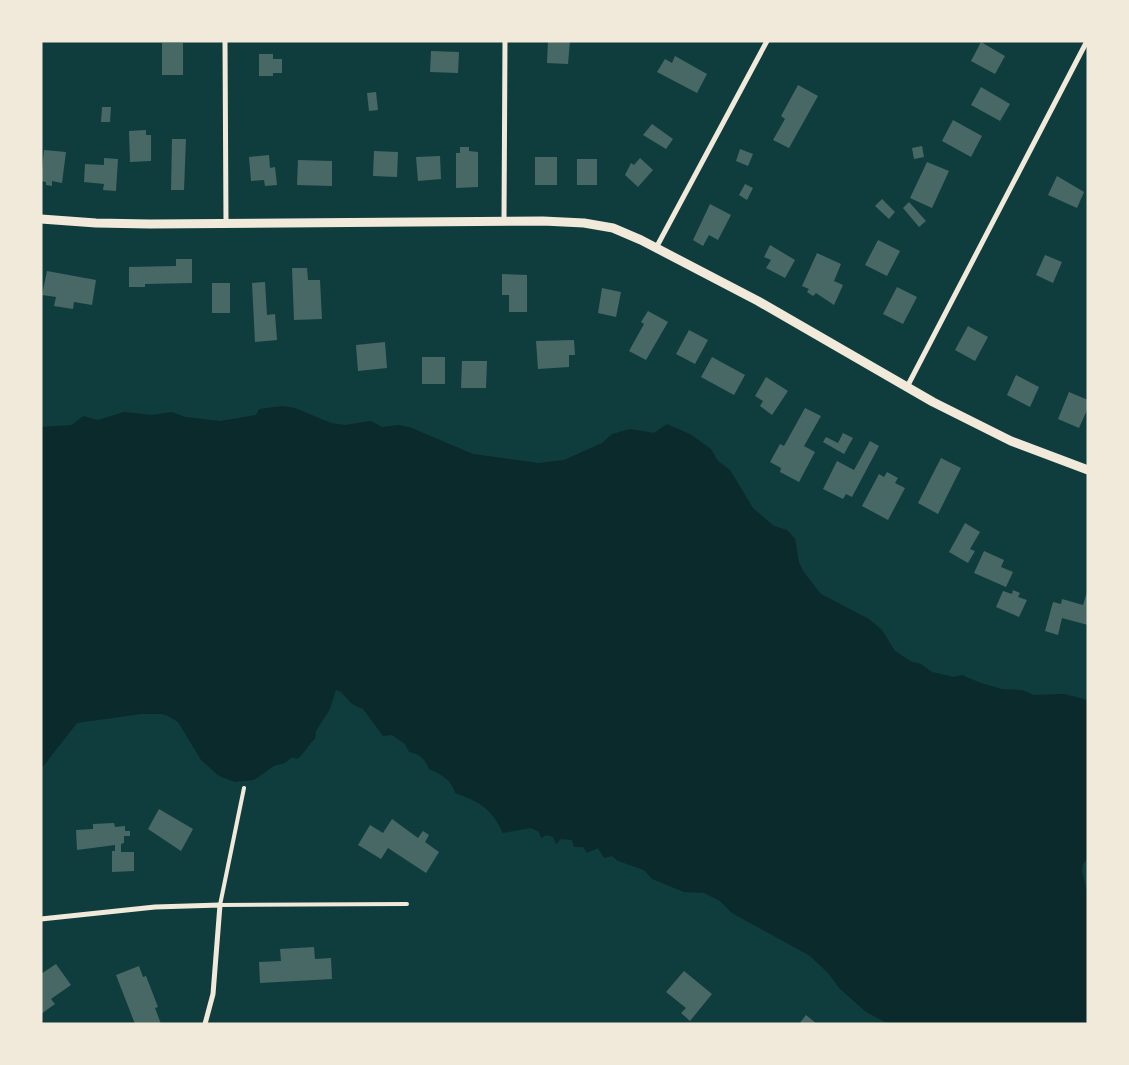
<svg xmlns="http://www.w3.org/2000/svg" width="1129" height="1065" font-family="Lato,sans-serif">
<style>
.water{fill:#0a2a2b}
.building{fill:#486865}
.lines{fill:none;stroke-linecap:round;stroke-linejoin:round}
.service{stroke:#f1e9da;stroke-width:4}
.minor{stroke:#f1e9da;stroke-width:5}
.tertiary{stroke:#f1e9da;stroke-width:9}
</style>
<rect width="100%" height="100%" fill="#0f3d3e"/>
<path class="water" d="M 282,406 L 295,408 L 331,423 L 345,425 L 371,421 L 382,427 L 399,425 L 412,428 L 473,454 L 538,463 L 564,460 L 602,443 L 612,434 L 630,429 L 654,433 L 667,424 L 690,434 L 711,449 L 718,461 L 730,470 L 753,508 L 774,526 L 787,530 L 795,539 L 799,562 L 803,571 L 821,594 L 869,619 L 882,630 L 895,651 L 912,662 L 921,664 L 932,672 L 954,677 L 962,675 L 981,683 L 1002,689 L 1022,690 L 1034,695 L 1064,694 L 1088,700 L 1088,858 L 1083,864 L 1082,871 L 1088,895 L 1088,1024 L 889,1024 L 866,1012 L 839,988 L 829,974 L 810,956 L 732,913 L 720,901 L 704,893 L 684,892 L 652,879 L 644,870 L 618,861 L 612,856 L 604,858 L 598,848 L 587,853 L 583,847 L 574,847 L 572,840 L 561,839 L 556,844 L 553,837 L 547,835 L 541,838 L 539,832 L 531,828 L 503,833 C 491,808 480,802 455,793 C 451,779 442,775 429,769 C 425,759 420,754 409,752 L 405,744 L 392,735 L 383,736 L 363,709 L 352,704 L 341,692 L 336,690 L 330,709 L 316,731 L 315,739 C 307,745 305,754 297,759 L 292,757 L 285,763 L 274,766 L 254,780 L 235,782 L 219,776 L 201,760 L 178,722 L 168,716 L 162,714 L 141,714 L 77,723 L 41,769 L 41,427 L 72,425 L 83,416 L 98,420 L 124,412 L 152,415 L 172,412 L 185,417 L 220,421 L 256,415 L 259,409 Z"/>
<g class="building">
<polygon points="548,41 570,41 568,64 547,63"/>
<polygon points="981,42 1005,56 995,74 971,61"/>
<rect x="162" y="43" width="21" height="32"/>
<polygon points="431,51 459,52 458,73 430,72"/>
<polygon points="259,54 273,54 273,59 282,59 282,73 273,73 273,76 259,76"/>
<polygon points="675,56 707,74 697,93 657,72 665,59 672,63"/>
<polygon points="798,85 818,96 789,148 773,140 785,119 781,116"/>
<polygon points="981,87 1010,104 1000,121 971,105"/>
<polygon points="376,92 378,110 369,111 367,93"/>
<polygon points="102,107 111,107 110,122 101,122"/>
<polygon points="953,120 982,136 971,157 942,141"/>
<polygon points="652,124 673,139 666,149 643,135"/>
<polygon points="146,130 146,135 151,135 151,161 130,162 129,131"/>
<polygon points="172,139 186,139 184,190 171,190"/>
<polygon points="922,146 924,157 914,159 912,148"/>
<polygon points="460,147 469,147 469,151 478,152 478,187 456,188 456,153 460,153"/>
<polygon points="740,149 753,154 748,166 736,161"/>
<polygon points="44,150 66,152 62,183 52,181 52,186 46,185 46,182 41,181"/>
<polygon points="374,151 398,152 397,177 373,176"/>
<polygon points="269,155 270,168 275,167 277,185 265,186 264,180 251,181 249,157"/>
<polygon points="440,156 441,179 418,181 416,157"/>
<rect x="535" y="157" width="22" height="28"/>
<polygon points="104,158 118,159 116,191 103,190 104,184 84,182 85,164 104,165"/>
<polygon points="640,158 653,170 638,187 625,175 631,163 634,165"/>
<rect x="577" y="159" width="20" height="26"/>
<polygon points="298,160 332,161 332,186 297,185"/>
<polygon points="927,162 949,171 932,208 910,198"/>
<polygon points="1057,176 1084,192 1077,208 1048,195"/>
<polygon points="745,184 753,188 747,200 739,195"/>
<polygon points="882,199 895,212 889,219 875,206"/>
<polygon points="909,202 926,221 919,227 903,208"/>
<polygon points="710,204 731,215 718,240 709,235 703,246 693,240"/>
<polygon points="878,240 900,251 887,276 865,265"/>
<polygon points="770,245 795,260 785,278 766,268 771,260 764,257"/>
<polygon points="817,253 841,264 834,281 843,285 834,305 816,293 813,296 807,292 809,289 802,286"/>
<polygon points="1045,255 1062,262 1053,283 1036,275"/>
<polygon points="176,259 192,259 192,283 145,284 145,287 129,287 129,267 176,266"/>
<polygon points="292,268 307,268 308,280 320,280 322,319 294,320"/>
<polygon points="47,271 96,280 92,305 74,302 73,309 54,306 56,297 42,295"/>
<polygon points="502,274 527,275 527,312 509,312 509,295 502,295"/>
<polygon points="265,282 267,315 275,314 277,340 255,342 252,283"/>
<rect x="212" y="283" width="18" height="30"/>
<polygon points="897,287 917,297 903,324 883,314"/>
<polygon points="602,288 621,292 616,317 598,313"/>
<polygon points="648,311 668,322 646,360 629,351 644,324 641,322"/>
<polygon points="968,326 988,337 975,361 955,350"/>
<polygon points="689,330 708,340 695,364 676,354"/>
<polygon points="574,340 575,355 569,355 569,367 538,369 536,341"/>
<polygon points="385,342 387,368 358,371 356,345"/>
<rect x="422" y="357" width="23" height="27"/>
<polygon points="712,357 745,375 734,395 701,377"/>
<polygon points="462,361 487,361 486,388 461,388"/>
<polygon points="1016,375 1039,387 1030,407 1007,395"/>
<polygon points="766,377 788,391 772,415 760,406 763,401 755,396"/>
<polygon points="1069,392 1088,400 1088,408 1079,428 1058,419"/>
<polygon points="805,408 821,416 804,446 815,452 799,482 780,472 781,468 770,462 780,444 784,446"/>
<polygon points="843,433 853,438 844,454 823,442 826,437 838,443"/>
<polygon points="870,441 879,446 852,497 846,494 843,499 823,489 837,461 854,470"/>
<polygon points="941,458 961,468 938,514 918,503"/>
<polygon points="887,472 898,478 895,483 905,488 888,520 862,506 879,474 884,477"/>
<polygon points="965,523 980,532 970,549 975,551 968,563 949,552"/>
<polygon points="984,551 1004,560 1001,567 1013,572 1006,587 974,573"/>
<polygon points="1088,589 1088,625 1062,618 1058,635 1045,631 1053,602 1061,604 1062,599 1083,605"/>
<polygon points="1013,590 1020,593 1018,597 1027,600 1019,617 996,607 1003,591 1012,594"/>
<polygon points="159,809 193,829 181,851 148,829"/>
<polygon points="392,819 418,838 423,831 429,835 425,842 439,852 426,873 388,848 381,859 358,845 370,825 383,833"/>
<polygon points="114,823 115,827 125,826 125,831 130,831 130,836 124,836 124,843 121,844 121,852 134,852 134,871 112,872 112,851 115,851 115,845 77,850 76,830 93,829 93,824"/>
<polygon points="314,947 315,959 331,958 332,979 260,983 259,962 281,961 280,949"/>
<polygon points="56,964 71,985 51,999 55,1004 41,1014 41,974"/>
<polygon points="139,966 143,977 146,976 158,1007 155,1008 161,1024 135,1024 116,975"/>
<polygon points="684,971 712,994 690,1021 681,1013 686,1008 666,992"/>
<polygon points="806,1015 817,1024 799,1024"/>
</g>
<g class="lines">
<polyline class="service" points="244,788 220,905 407,904"/>
<g class="minor">
<polyline points="225,41 226,224"/>
<polyline points="504,220 505,41"/>
<polyline points="656,248 767,41"/>
<polyline points="907,387 1087,41"/>
<polyline points="41,919 155,907 220,905 213,994 205,1024"/>
</g>
<polyline class="tertiary" points="41,219 96,223 150,224 543,221 584,223 613,228 641,240 758,301 933,402 1011,441 1088,470"/>
</g>
<rect width="1129" height="1065" fill="none" stroke="#f1e9da" stroke-width="85"/>
</svg>
